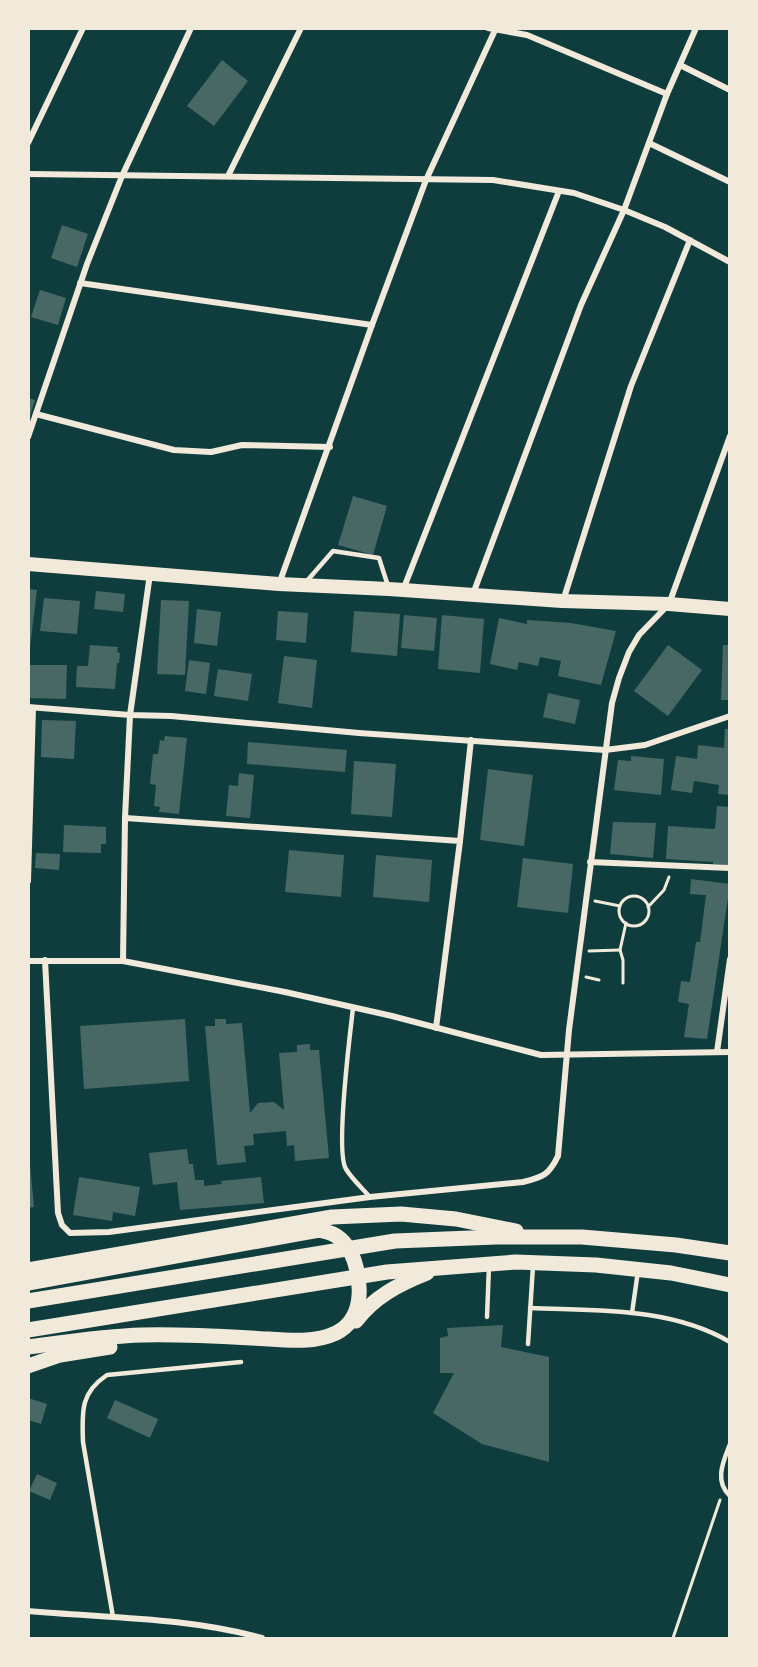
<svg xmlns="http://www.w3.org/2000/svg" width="758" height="1667" font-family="Jost,sans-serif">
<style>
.building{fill:#486865}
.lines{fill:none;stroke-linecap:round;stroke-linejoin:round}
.path{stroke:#f1e9da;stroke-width:3}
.service{stroke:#f1e9da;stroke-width:4.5}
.minor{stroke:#f1e9da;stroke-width:6}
.primary{stroke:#f1e9da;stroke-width:14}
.trunk{stroke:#f1e9da;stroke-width:15}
</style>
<rect width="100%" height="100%" fill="#0f3d3e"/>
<g class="building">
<polygon points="222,60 248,81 214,126 187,106"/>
<polygon points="62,225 88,234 77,267 51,258"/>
<polygon points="40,290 66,298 58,325 31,317"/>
<polygon points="28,398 35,400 29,419 28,419"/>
<polygon points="353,496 387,506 373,555 338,545"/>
<polygon points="28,589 37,590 30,647 28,647"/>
<polygon points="96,591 125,594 123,612 94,609"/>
<polygon points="44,598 80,601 77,634 40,631"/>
<polygon points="161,600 189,601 185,675 157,674"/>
<polygon points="197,609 221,612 217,646 194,643"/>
<polygon points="278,611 308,613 306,643 276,640"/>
<polygon points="354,611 400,614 397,656 351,652"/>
<polygon points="404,615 437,618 434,651 401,648"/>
<polygon points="442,615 484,619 480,673 438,669"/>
<polygon points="499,618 527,624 527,620 571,623 616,631 601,685 558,676 561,661 540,657 538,666 519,662 517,670 490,664"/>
<polygon points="90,645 118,647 117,652 120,653 119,663 117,663 115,689 76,687 77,666 88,666"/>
<polygon points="668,645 702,670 668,716 634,691"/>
<polygon points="723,645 730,645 730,700 721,700"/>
<polygon points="284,656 317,660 312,708 278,703"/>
<polygon points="189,660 210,663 206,694 185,691"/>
<polygon points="28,665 67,665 66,699 28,698"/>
<polygon points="218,669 252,674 248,701 214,696"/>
<polygon points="548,693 580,700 575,724 543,717"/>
<polygon points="42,720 76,721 74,759 41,757"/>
<polygon points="725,729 730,729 730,795 718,794 719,785 694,781 692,793 671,790 676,756 697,759 698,745 724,748"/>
<polygon points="165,736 187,738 179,814 159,812 160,807 154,806 156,785 150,784 153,754 158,754 160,740 164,741"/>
<polygon points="248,742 347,750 345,772 247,764"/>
<polygon points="631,756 664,759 661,795 614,790 618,760 631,761"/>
<polygon points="354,761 396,764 392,817 351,814"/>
<polygon points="488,769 533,775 524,846 480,840"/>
<polygon points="239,773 254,775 250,818 226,816 229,785 238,786"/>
<polygon points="717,806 730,807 730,865 713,864 713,862 666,859 668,826 715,829"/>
<polygon points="613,822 656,823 653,858 610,854"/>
<polygon points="64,825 106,827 106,844 101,844 101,853 63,852"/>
<polygon points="289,850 344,855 341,897 285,892"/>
<polygon points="36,853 60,854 59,870 35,868"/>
<polygon points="376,855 432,860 429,902 373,897"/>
<polygon points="523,858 573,864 568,913 517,907"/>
<polygon points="691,879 730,884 707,1039 684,1037 689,1004 678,1002 681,981 690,982 696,942 700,942 706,895 690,894"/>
<polygon points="185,1019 189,1081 84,1089 80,1026"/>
<polygon points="215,1019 226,1019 226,1024 242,1023 250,1113 258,1103 274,1102 284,1110 279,1053 297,1052 297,1045 310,1044 310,1050 319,1050 329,1158 295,1161 294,1145 287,1146 286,1131 253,1134 254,1145 244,1146 246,1162 217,1165 205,1026 215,1026"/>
<polygon points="187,1149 189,1164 193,1164 195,1180 204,1180 204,1186 222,1184 221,1181 261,1177 264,1203 180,1210 177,1182 153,1185 149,1153"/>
<polygon points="28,1164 30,1164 34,1207 28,1208"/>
<polygon points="79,1177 140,1187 135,1216 113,1212 112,1221 73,1215"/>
<polygon points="503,1325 501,1347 549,1357 549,1462 482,1444 433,1413 454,1373 440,1373 440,1338 448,1336 447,1328"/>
<polygon points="28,1398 47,1404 41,1424 28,1420"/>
<polygon points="115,1400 158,1419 150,1438 107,1418"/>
<polygon points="37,1474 57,1483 50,1500 29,1491"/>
</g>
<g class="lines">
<g class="path">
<circle cx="634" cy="911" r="15"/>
<polyline points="595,901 620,906"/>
<polyline points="648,907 664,890 669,877"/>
<polyline points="589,951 620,950"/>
<polyline points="586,977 599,980"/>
<polyline points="623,983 623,960 620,950 626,923"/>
<polyline points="673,1638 720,1500"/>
</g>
<g class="service">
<polyline points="306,582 333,551 379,558 388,586"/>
<path d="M 353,1008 C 350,1034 335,1152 346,1169 C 352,1179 362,1188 370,1197"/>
<path d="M 530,1308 C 598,1311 670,1307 730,1342"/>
<polyline points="632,1313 638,1271"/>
<polyline points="487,1317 489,1266"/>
<polyline points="528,1344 533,1266"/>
<path d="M 730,1444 C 723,1462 714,1481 730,1496"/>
<path d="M 113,1617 L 83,1442 C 82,1412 80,1393 107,1375 L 241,1362"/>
</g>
<g class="minor">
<polyline points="488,28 527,35 667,94"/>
<polyline points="680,65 730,90"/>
<polyline points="28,143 83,28"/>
<polyline points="649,143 730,182"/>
<polyline points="28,174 493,180 574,193 624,210 665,227 730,262"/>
<polyline points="228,176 301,28"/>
<polyline points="80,283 372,325"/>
<polyline points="36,414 174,450 211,452 242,445 330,447"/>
<polyline points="28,437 87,264 122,176 191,28"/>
<polyline points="279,584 372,325 426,180 496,28"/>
<polyline points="403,590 559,191"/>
<polyline points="473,594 581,305 624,210 667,94 696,28"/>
<polyline points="563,601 631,386 690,240"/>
<polyline points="28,707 130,715 171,716 359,733 605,750 645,745 730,716"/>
<polyline points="125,818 460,841 436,1028"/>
<polyline points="460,841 471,740"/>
<polyline points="590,862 730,868"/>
<polyline points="28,881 33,708"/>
<path d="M 45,960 L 58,1213 L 62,1225 L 70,1233 L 109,1232 L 370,1197 L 523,1182 C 543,1177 549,1175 558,1156 L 569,1030 L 612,703 L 619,678 L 629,652 L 639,635 L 669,604 L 730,436"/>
<polyline points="28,961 123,961 285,992 392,1016 541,1055 730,1052"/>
<polyline points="123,961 125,818 130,715 150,574"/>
<polyline points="717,1052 730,959"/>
<path d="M 28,1611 C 106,1618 186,1617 262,1638"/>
</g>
<polyline class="primary" points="28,564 279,584 389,589 562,601 669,604 730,609"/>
<g class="trunk">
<polyline points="28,1270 332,1217 401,1214 456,1219 516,1231"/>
<path d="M 28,1283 L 319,1230 C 338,1233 347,1242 354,1260 C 362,1285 364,1319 336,1333 C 311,1345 278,1339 251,1338 C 215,1336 178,1334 142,1335 C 104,1336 66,1342 28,1347"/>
<polyline points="28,1301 395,1241 496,1237 582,1237 676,1245 730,1253"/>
<path d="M 356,1321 C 374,1297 399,1284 427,1273"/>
<polyline points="28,1330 387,1272 516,1262 596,1265 671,1273 730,1285"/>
<polyline points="28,1366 60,1355 110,1347"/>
</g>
</g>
<rect width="758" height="1667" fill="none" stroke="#f1e9da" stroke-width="60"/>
</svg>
